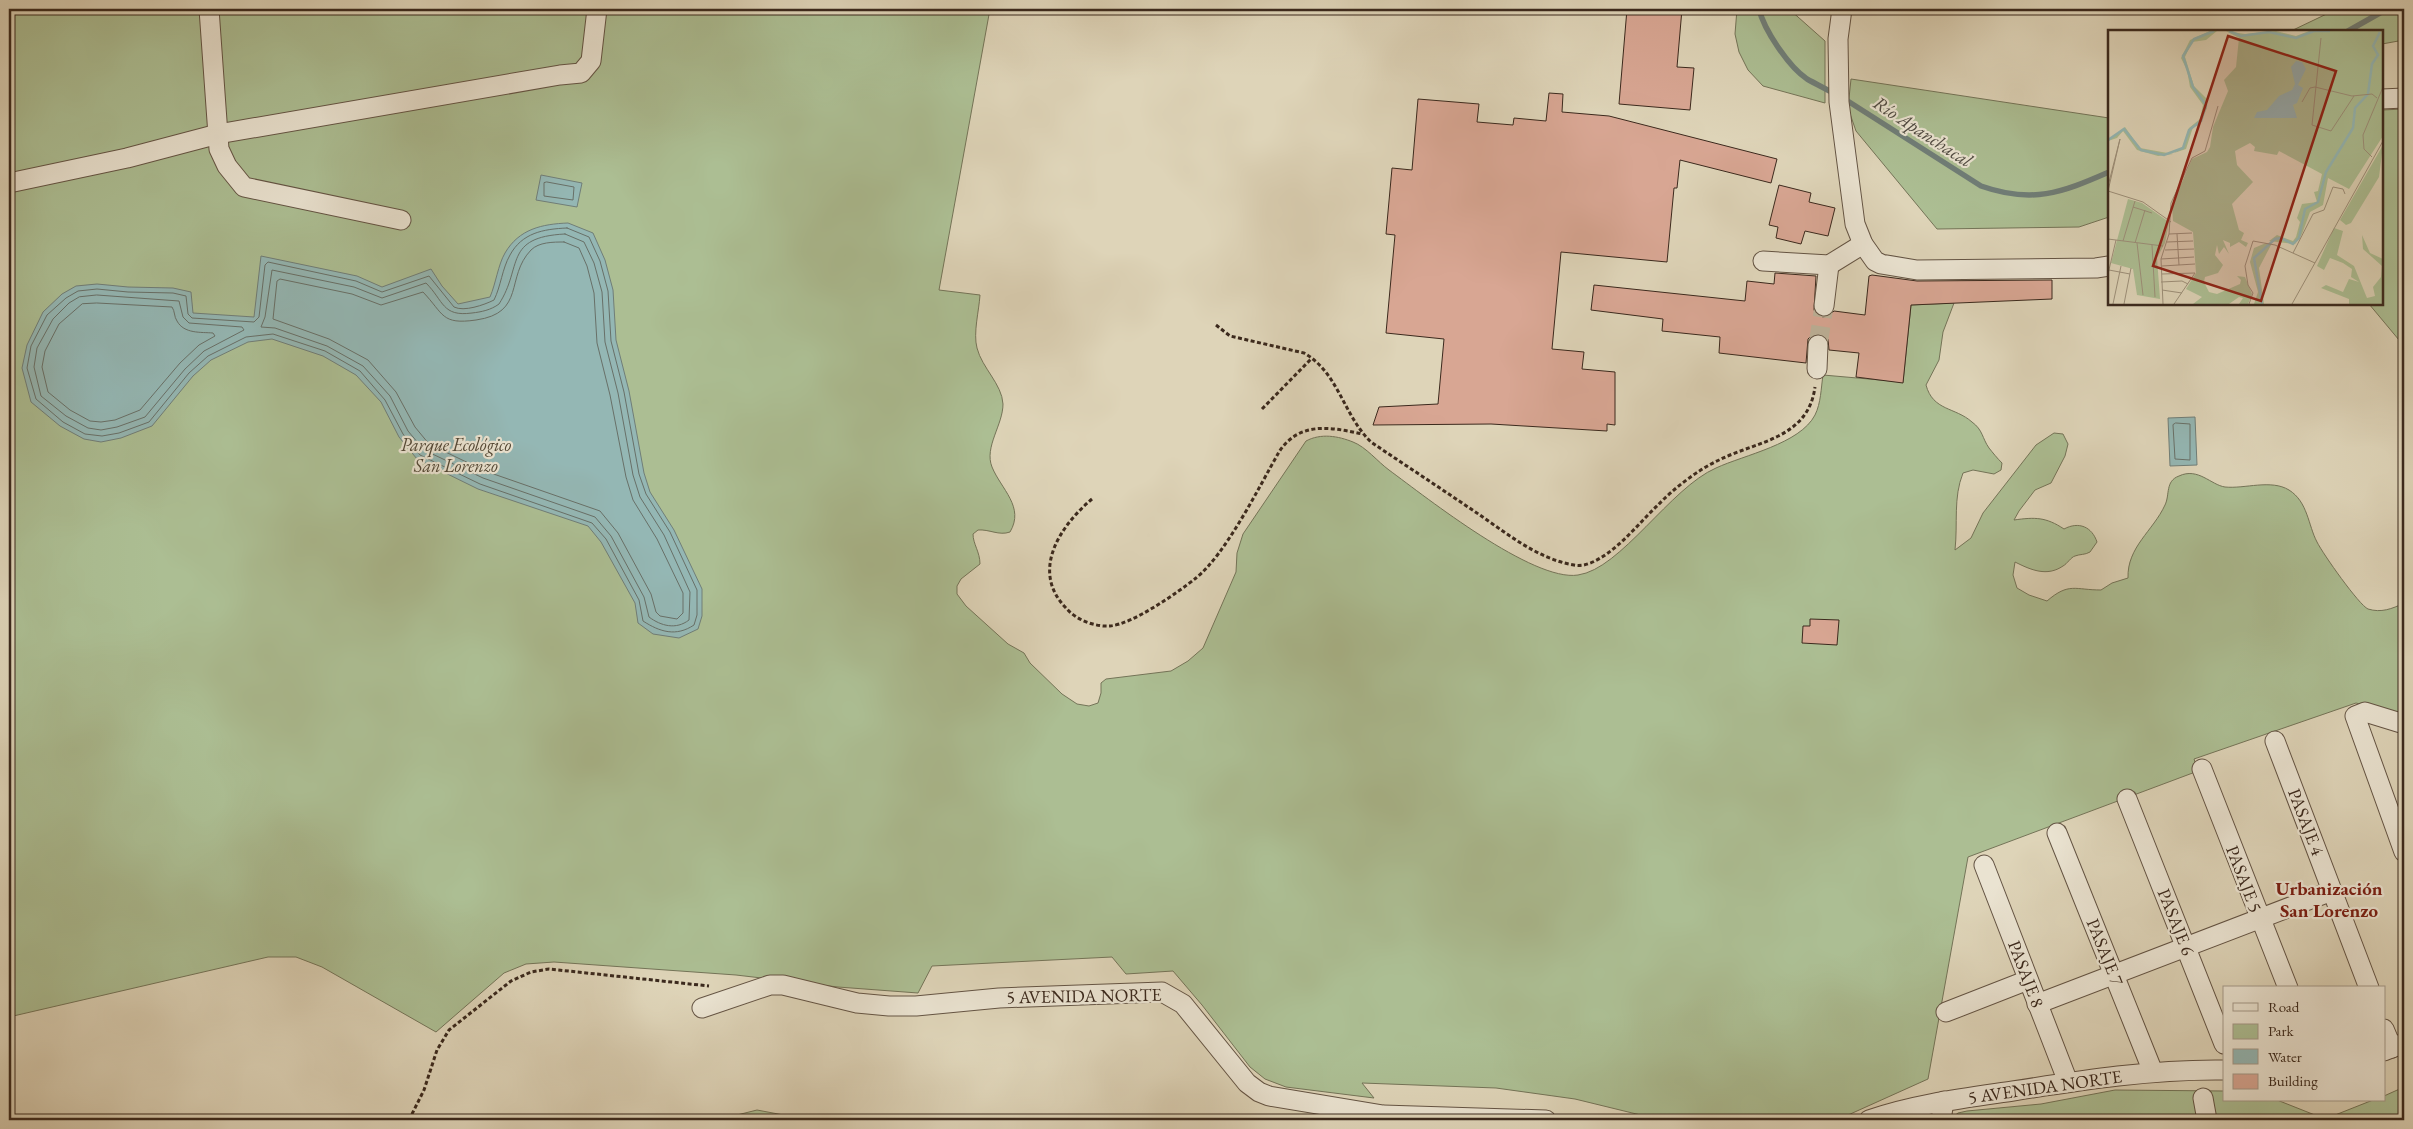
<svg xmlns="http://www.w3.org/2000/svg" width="2413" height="1129" font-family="'EB Garamond',serif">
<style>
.green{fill:#acbe93;stroke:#747458}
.water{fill:#94b7b4;stroke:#707e78}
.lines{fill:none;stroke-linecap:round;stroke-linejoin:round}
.shore{stroke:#687068;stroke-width:1}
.stream{stroke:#707e78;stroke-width:5.5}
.building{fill:#d8a693;stroke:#3b291d}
.minor-tunnel{stroke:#bdb299;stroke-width:19;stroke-dasharray:19 9;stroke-linecap:butt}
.minor-casing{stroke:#645444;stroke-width:21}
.path{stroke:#3b291d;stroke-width:3;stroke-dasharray:4 2.5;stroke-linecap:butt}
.minor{stroke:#eae3d1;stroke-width:19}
.labels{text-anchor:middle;stroke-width:4.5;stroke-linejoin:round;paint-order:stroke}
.park-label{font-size:18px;font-style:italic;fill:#524735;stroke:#eae3d1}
.street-label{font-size:18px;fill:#3b291d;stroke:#eae3d1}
.water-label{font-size:19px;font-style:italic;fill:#514c43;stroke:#eae3d1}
.neighbourhood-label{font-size:19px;font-weight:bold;fill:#7a1f14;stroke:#eae3d1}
.inset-river{fill:none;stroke:#94b7b4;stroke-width:2.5}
.inset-road{fill:none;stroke:#9d907a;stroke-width:1}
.view{fill:#8f2418;fill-opacity:0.15;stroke:#8f2418;stroke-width:2.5}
.inset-edge{fill:none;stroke:#3b291d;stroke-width:2.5}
</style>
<rect width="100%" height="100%" fill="#ded4b8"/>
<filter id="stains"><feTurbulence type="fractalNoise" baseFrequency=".004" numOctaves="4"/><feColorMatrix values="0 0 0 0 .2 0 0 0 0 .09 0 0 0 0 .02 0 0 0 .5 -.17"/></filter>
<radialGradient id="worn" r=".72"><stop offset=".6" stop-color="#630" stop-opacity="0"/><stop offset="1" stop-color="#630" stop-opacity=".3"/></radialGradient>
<g class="green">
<path d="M 9,9 L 990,9 L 939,290 L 980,295 C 979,311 973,333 977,348 C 982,368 1002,384 1003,404 C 1003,425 984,447 992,467 C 1001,489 1025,507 1010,532 C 999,536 989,529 978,530 L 973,534 C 973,544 980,552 980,564 L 961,579 L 957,586 L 957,594 L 966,606 L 1008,644 L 1024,653 L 1030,663 L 1062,694 L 1077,704 L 1089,706 L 1098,703 L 1101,693 L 1101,683 L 1106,679 L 1171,671 L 1188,661 L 1203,648 L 1236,572 L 1237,553 L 1243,534 L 1306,441 C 1321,433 1338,436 1353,442 C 1366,447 1378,462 1389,470 C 1427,498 1533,582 1578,575 C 1621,569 1670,488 1716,468 C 1744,455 1800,444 1815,415 C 1821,403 1821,388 1823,375 L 1903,382 L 1911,305 L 1954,303 L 1943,332 L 1939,360 L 1926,385 C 1933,411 1955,407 1972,422 C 1983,430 1982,438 1989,448 C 1993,453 1997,458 2002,463 L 2001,470 L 1994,474 L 1973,470 L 1963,473 C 1953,498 1958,523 1955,550 L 1971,538 L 1983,513 L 2036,445 L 2054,433 L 2063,434 L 2068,444 L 2065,456 L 2051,483 L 2035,490 L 2019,511 L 2014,520 C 2035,517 2046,517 2064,529 C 2079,521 2092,527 2097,542 L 2090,552 C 2085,555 2080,554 2075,556 C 2071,557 2067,564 2063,566 C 2047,577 2031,570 2015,562 L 2013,575 L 2017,588 L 2029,595 L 2047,601 C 2069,582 2075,590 2101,590 L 2112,583 L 2128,578 C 2127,547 2153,531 2165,505 C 2170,495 2165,481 2179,476 C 2198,467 2211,485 2225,487 C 2245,489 2271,479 2289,490 C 2308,502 2308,525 2317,542 C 2323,554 2359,605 2368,609 C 2381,613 2392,609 2404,603 L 2404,715 L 2356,703 L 2194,759 L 2198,771 L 1968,857 L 1928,1079 L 1837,1120 L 1661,1120 L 1575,1099 L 1496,1088 L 1362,1083 L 1374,1098 L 1286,1087 L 1265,1079 L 1250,1067 L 1202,1005 L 1173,971 L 1126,974 L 1112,957 L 932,966 L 918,993 L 838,987 L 736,975 L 554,962 L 526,964 L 504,973 L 436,1032 L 322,967 L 296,957 L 268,957 L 9,1017 Z"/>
<polygon points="1737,9 1789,9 1825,41 1825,103 1763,86 1748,70 1739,52 1735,34"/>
<polygon points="2337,9 2404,9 2404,40 2382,44 2382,31 2291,31"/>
<polygon points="1851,79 2109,118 2109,217 2079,227 1937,229 1856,131 1848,108"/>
<polygon points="2404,109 2404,346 2369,304 2382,304 2382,110"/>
<polygon points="2404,1087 2404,1120 1949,1120 1958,1113 1967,1111 2041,1104 2115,1090 2224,1091 2224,1100 2277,1100 2325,1119 2373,1100 2384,1100 2384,1096"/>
<polygon points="757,1110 810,1120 717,1120"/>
</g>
<g class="water">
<polygon points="541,175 582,183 577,207 536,200"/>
<path d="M 568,223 L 593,233 L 605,260 L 613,290 L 616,340 L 629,391 L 644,473 L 650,492 L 674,530 L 702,589 L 702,616 L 698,629 L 679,638 L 653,634 L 638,623 L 635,603 L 601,542 L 588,526 L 478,489 L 417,459 L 399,437 L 381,402 L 356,375 L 323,356 L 272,339 L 248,342 L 211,360 L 193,376 L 152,426 L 121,438 L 101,442 L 84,439 L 60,426 L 31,402 L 22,368 L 27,345 L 43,312 L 62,294 L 76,286 L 97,284 L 128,287 L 173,288 L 191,292 L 193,313 L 254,317 L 261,256 L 357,276 L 382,287 L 431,269 L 442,286 L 458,304 L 490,297 C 496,283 498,265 505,253 C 519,229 542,224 568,223 Z"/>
<polygon points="2195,417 2197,465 2170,466 2168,418"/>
</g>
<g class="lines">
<g class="shore">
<polygon points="547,182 574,187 573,200 544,196 544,183"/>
<path d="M 567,228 L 589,237 L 600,261 L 608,291 L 611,341 L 624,392 L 639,474 L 646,494 L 670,532 L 697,590 L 697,615 L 694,625 C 676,637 660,632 643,621 L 639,600 L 606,539 L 592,523 L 480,484 L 420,455 L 403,434 L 385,400 L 360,371 L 325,351 L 273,334 L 246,337 L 208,356 L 189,373 L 149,422 L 119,433 L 102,436 L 85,434 L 63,422 L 36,399 L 27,368 L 31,346 L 47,315 L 66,298 L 78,291 L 97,289 L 128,292 L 173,293 L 186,296 L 188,314 L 192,318 L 254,322 L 259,317 L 265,265 L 268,262 L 356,281 L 382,292 L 429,276 L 454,307 C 464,312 484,305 494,300 C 501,286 502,269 510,255 C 522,233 543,229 567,228 Z"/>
<path d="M 565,234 L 584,242 L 594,263 L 602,292 L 605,342 L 618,393 L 633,475 L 640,497 L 664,535 L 690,592 L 689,620 C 676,630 661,626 649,617 L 644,597 L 611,536 L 595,517 L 483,478 L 424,450 L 408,431 L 390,396 L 363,366 L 327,346 L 275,328 L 261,327 L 265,317 L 272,270 L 354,287 L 382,298 L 426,283 C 444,301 442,317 472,313 C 481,312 491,310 499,304 C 523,267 503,237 565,234 Z"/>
<path d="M 564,242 L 579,248 L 587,266 L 594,293 L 597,343 L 610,395 L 626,477 L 633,500 L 657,539 L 683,593 L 683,613 L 677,619 L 660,616 L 656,612 L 651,594 L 618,533 L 600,511 L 485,471 L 429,444 L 415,427 L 396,392 L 368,360 L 329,339 L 273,319 L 277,281 L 280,279 L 352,294 L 381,305 L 423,292 C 444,314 441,325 476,320 C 526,313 505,277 531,250 C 539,242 553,242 564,242 Z"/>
<polygon points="97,295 179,301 183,317 189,323 242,327 244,330 204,351 185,369 145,417 117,427 101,430 88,428 66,416 41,396 34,367 37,348 53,319 69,303 79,297"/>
<path d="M 97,303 L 172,307 C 175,311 174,317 177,321 C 184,334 201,332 213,333 L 215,336 L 199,345 L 180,363 L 140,410 L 115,420 L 101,422 L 90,421 L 70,410 L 48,392 L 42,367 L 45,351 L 59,324 L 82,304 Z"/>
<polygon points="2176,423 2190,424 2190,460 2175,459 2173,425"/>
</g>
<g class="stream">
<path d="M 1759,9 C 1764,30 1789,67 1807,79 C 1816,84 1826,89 1835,94"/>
<polyline points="2348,31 2387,9"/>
<path d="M 1843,98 L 1981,186 C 2032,204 2061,193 2109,172"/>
</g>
</g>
<g class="building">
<polygon points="1627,9 1682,9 1677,67 1694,68 1690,110 1619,104"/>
<polygon points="1549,93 1563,94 1562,112 1609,116 1777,159 1771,183 1680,160 1677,188 1674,188 1667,262 1561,252 1552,349 1584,352 1582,369 1615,372 1615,425 1607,424 1607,431 1491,424 1373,425 1379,407 1438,404 1444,339 1386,333 1395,235 1386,234 1392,168 1412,170 1418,99 1479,104 1477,122 1513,125 1514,118 1546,121"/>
<polygon points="1779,185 1811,193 1809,202 1835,208 1828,236 1805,231 1801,244 1776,238 1778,227 1769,225"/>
<polygon points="1775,273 1816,276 1814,310 1817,315 1823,317 1829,316 1834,311 1865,315 1869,276 1872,275 1917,281 2052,280 2052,299 1911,305 1903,383 1856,377 1859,353 1829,350 1828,339 1819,334 1812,335 1808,339 1806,363 1719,353 1720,337 1662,331 1663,319 1591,310 1594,285 1745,301 1747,281 1774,284"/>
<polygon points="1810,619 1839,620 1837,645 1802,643 1803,626 1810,626"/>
</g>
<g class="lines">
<polyline class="minor-tunnel" points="1818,345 1824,306"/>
<g class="minor-casing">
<g id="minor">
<polyline points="209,9 219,149 227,166 244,187 401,220"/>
<polyline points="1842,9 1838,39 1839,102 1855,224 1863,244 1875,261 1881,264 1917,270 2096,268 2109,266"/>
<polyline points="2382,99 2404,98"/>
<polyline points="9,183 127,158 218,134 560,75 581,73 591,61 597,9"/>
<polyline points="1763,261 1829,265 1863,244"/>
<polyline points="1824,306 1829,265"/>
<polyline points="1817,369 1818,345"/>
<polyline points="2404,724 2365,712 2355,716 2404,852"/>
<polyline points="2275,741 2369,988"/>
<polyline points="2202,769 2288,988"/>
<polyline points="2127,799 2224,1044"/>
<polyline points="2057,833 2153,1072"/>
<polyline points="1984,865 2068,1082"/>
<polyline points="2037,1004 2332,891"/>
<polyline points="702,1008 770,985 783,985 857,1003 889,1006 916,1006 999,998 1162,992 1183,1004 1247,1083 1259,1092 1269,1096 1383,1115 1546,1120"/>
<polyline points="1946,1012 2028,980"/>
<polyline points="2384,1029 2392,1048"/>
<polyline points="2384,1051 2404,1043"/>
<polyline points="2203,1098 2207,1120"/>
<path d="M 1869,1120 C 1915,1104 1965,1098 2013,1091 C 2083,1080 2153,1069 2224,1070"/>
<polyline points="1941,1120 1944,1101"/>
</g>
</g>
<g class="path">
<path d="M 1216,325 L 1230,336 L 1304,353 C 1339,373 1343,415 1371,442 C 1405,465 1440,488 1474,511 C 1505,532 1537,559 1574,565 C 1584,567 1594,562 1602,557 C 1624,543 1640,522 1658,505 C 1673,489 1699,469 1719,460 C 1757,441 1808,439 1815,387"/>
<polyline points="1262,409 1312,358"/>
<path d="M 1092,499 C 1060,526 1030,571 1066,608 C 1076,620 1095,627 1110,626 C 1133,624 1177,593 1196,578 C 1226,554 1259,487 1279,452 C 1299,421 1331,427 1362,434"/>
<polyline points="409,1120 424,1090 437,1050 449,1030 511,981 531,972 549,969 709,986"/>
</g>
<use href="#minor" class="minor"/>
</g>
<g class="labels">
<g class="park-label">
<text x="456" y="451">Parque Ecológico<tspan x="456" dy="21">San Lorenzo</tspan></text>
</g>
<g class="street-label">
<text transform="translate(2306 822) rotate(69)" y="6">PASAJE 4</text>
<text transform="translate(2244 879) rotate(69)" y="6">PASAJE 5</text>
<text transform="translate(2176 922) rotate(68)" y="6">PASAJE 6</text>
<text transform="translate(2105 952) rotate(68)" y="6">PASAJE 7</text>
<text transform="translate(2026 974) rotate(69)" y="6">PASAJE 8</text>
<text transform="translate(1084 996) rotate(-1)" y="6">5 AVENIDA NORTE</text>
<text transform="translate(2045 1087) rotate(-8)" y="6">5 AVENIDA NORTE</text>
</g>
<g class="water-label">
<text transform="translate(1923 131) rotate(33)" y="7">Río Apanchacal</text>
</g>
<g class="neighbourhood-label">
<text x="2329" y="895">Urbanización<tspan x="2329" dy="22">San Lorenzo</tspan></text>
</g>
</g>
<g transform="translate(2108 30)">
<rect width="275" height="275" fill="#ded4b8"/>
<path d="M 102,1 L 109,1 L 98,10 L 84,12 L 77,27 L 86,56 L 99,69 L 99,78 L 91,95 L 85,97 L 78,119 L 66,123 L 75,117 L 81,98 L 92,89 L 95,75 L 82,57 L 79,40 L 73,28 L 82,10 ZM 118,1 L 137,4 L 168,1 L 188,6 L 201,1 L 275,1 L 275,106 L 241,159 L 220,148 L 215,175 L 202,182 L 194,204 L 187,214 L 161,211 L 169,205 L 185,211 L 188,207 L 192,192 L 189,188 L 194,174 L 209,172 L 206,162 L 210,161 L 214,144 L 171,121 L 169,125 L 146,121 L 147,117 L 142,113 L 127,121 L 129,135 L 145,152 L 124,174 L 131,200 L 136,203 L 133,210 L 140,213 L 138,217 L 131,212 L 122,217 L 122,213 L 115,210 L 121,224 L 116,217 L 111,224 L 109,215 L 107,225 L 115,235 L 110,243 L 97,247 L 96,252 L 101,262 L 109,264 L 132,254 L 133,250 L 129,246 L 137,247 L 144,264 L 140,274 L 131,274 L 135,268 L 131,267 L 121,274 L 85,274 L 94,267 L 78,259 L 88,243 L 85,202 L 65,191 L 64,175 L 84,129 L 99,122 L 102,117 L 105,97 L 120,61 L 116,50 L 128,37 L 131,8 ZM 17,97 L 32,118 L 65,124 L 50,126 L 29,120 L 15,101 L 9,108 L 0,111 ZM 275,115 L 271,147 L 243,193 L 238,195 L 232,190 ZM 20,169 L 34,173 L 61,192 L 57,213 L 49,228 L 52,269 L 29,265 L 25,239 L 3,233 ZM 226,198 L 235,201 L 229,225 L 246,236 L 259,268 L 267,266 L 265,257 L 273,247 L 274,236 L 255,219 L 254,205 L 262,223 L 275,229 L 275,274 L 241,274 L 241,269 L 213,258 L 218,255 L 235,262 L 241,249 L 251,252 L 243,247 L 244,239 L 235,233 L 222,228 L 216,240 L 209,236 ZM 158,213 L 163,215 L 151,238 L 156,274 L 146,274 L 150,262 L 142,232 L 146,218 Z" fill="#acbe93"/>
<path d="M 188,31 L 194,32 L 198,39 L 190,55 L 195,58 L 189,73 L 185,75 L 189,88 L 146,88 L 149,82 L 159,80 L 171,66 L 184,60 L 187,54 L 183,37 Z" fill="#94b7b4"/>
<path class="inset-river" d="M 121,1 L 133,6 L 161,2 L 188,8 L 206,1 L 222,1M 0,110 L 16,99 L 33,120 L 56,125 L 75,118 L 81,100 L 93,91 L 98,75 L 85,57 L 75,26 L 86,9 L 106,1M 154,274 L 146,228 L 167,209 L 173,208 L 185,214 L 191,208 L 197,179 L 210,172 L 218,142 L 245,98 L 247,78 L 260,64 L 264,34 L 270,25 L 265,16 L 272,2"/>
<path class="inset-road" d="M 213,8 L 204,95 L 223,101 L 246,66M 194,72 L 202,58 L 207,57 L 244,66 L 264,64 L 269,68M 12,109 L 0,161 L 35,172 L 63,192M 264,127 L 256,119 L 255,105 L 275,57M 0,156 L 12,109M 25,177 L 44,183M 61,204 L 84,203M 69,204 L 71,235M 0,209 L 55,216M 15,211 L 27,171M 59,212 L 85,211M 27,213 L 37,180M 29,213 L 35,265M 44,215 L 47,267M 57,220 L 86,219M 185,223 L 205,184 L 216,180 L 225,157 L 235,159 L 237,164M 53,229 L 86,227M 54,236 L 87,234M 1,240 L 22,244M 0,244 L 8,210M 54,244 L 87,243M 53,252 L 74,251 L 80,254M 54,260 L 74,263M 5,274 L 13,236M 16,274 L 23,238M 55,274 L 53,229 L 61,204 L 63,173 L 84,128 L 97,121 L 110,76M 66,274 L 87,243M 141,274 L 145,263 L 140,255 L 137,236 L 145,211 L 167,215 L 207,233M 184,274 L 275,111"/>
<path class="view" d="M 120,6 L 228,41 L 153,271 L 45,236 Z"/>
<rect width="275" height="275" class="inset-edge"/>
</g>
<rect width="2413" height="1129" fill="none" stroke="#ded4b8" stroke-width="30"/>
<rect x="10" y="10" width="2393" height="1109" fill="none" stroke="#3b291d" stroke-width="2.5"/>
<rect x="15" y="15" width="2383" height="1099" fill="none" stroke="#3b291d"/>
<rect x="2223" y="986" width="162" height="115" fill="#eae3d1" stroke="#a49989"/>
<rect x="2233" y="1003" width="25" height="8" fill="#eae3d1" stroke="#a49989"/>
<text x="2268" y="1012" font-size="15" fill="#3b291d">Road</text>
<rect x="2233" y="1024" width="25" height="15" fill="#acbe93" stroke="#a49989"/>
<text x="2268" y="1036" font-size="15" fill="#3b291d">Park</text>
<rect x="2233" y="1049" width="25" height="15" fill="#94b7b4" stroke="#a49989"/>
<text x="2268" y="1062" font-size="15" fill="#3b291d">Water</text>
<rect x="2233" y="1074" width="25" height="15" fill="#d8a693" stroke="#a49989"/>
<text x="2268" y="1086" font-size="15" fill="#3b291d">Building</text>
<rect width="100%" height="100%" filter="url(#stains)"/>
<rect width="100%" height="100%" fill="url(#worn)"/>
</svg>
